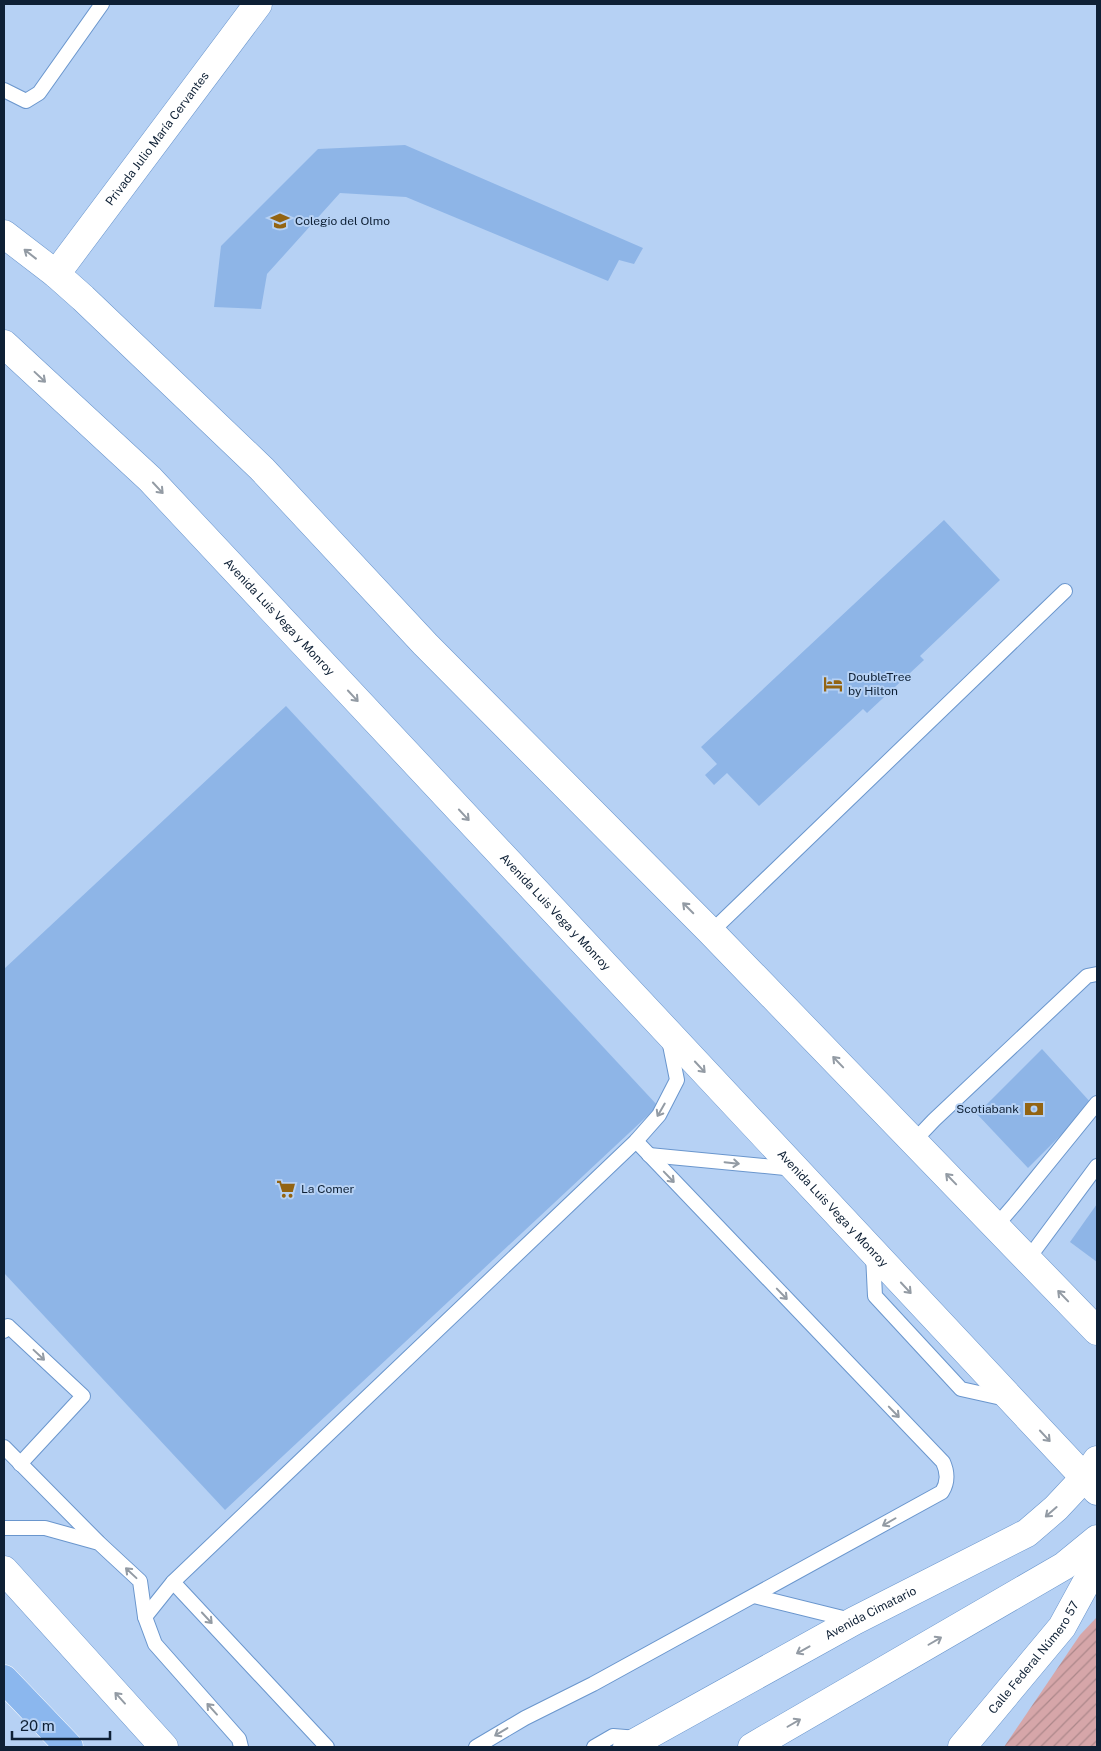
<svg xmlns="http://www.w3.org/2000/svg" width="1101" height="1751" font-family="'Public Sans',sans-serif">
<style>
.garden{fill:url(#garden-furrows)}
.building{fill:#8eb5e7}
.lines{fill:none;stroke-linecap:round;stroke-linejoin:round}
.service-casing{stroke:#6a96cd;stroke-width:16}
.minor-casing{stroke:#6a96cd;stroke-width:29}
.tertiary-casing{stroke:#6a96cd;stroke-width:29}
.secondary-casing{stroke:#6a96cd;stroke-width:29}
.trunk-casing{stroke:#fff;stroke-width:29}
.service{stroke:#fff;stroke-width:14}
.minor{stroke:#fff;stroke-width:28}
.tertiary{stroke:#fff;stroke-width:28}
.secondary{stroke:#fff;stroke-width:28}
.trunk{stroke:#8bb7ee;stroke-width:28}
.oneway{stroke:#939ba4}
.labels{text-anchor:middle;stroke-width:4;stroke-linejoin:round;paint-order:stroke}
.street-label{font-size:12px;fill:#0e2035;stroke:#b6d1f4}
.poi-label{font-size:12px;fill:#0e2035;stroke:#b6d1f4;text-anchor:start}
</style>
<defs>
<pattern id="garden-furrows" width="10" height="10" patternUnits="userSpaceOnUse" patternTransform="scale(1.25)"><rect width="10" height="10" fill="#d6a6a9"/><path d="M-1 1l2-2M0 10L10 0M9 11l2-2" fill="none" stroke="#ac878a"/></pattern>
</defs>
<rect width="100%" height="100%" fill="#b6d1f4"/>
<polygon class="garden" points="1097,1617 1097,1747 1004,1747 1080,1635"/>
<g class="building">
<polygon points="405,145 643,248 634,264 619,260 608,281 406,197 340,193 267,274 261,309 214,307 221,246 318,149"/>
<polygon points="944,520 1000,580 920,656 924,660 867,713 863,709 759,806 727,773 714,785 705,775 717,764 701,747"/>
<polygon points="286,706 658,1106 225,1510 4,1273 4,969"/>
<polygon points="1042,1049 1092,1104 1028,1168 977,1114"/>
<polygon points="1097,1204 1097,1262 1070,1242"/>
</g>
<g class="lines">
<g class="service-casing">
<g id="service">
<polyline points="4,90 26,101 39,93 102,4"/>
<polyline points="711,932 1065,591"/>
<polyline points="914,1141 934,1120 1087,976 1097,974"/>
<polyline points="649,1155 795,1169"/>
<polyline points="996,1226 1015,1204 1097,1103"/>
<polyline points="873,1255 875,1296 961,1389 1006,1399"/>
<polyline points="1028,1259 1097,1166"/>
<polyline points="4,1331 8,1326 83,1396 20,1464"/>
<polyline points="4,1447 98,1542"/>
<polyline points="4,1528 45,1528 99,1543 140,1581 145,1617 155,1644 239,1739 241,1747"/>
<polyline points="173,1582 327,1747"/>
<polyline points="754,1596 851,1620"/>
<polyline points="145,1617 173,1582 636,1141 659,1115 677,1080 669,1040"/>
<path d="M 476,1747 L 525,1718 L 593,1684 L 942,1492 C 948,1482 948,1473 943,1462 L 636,1141"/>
<polyline points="594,1747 613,1736 638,1738"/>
</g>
</g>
<g class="minor-casing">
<g id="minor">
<path id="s1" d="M 56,274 L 258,4"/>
<path id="s2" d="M 962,1747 L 1062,1627 L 1097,1563"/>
</g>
</g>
<g class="tertiary-casing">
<g id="tertiary">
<path id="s3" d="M 627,1747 L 854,1621 L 1027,1533 L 1056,1508 L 1085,1477 L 1097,1460"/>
<polyline points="752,1747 1064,1566 1097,1539"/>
</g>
</g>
<g class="secondary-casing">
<g id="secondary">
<polyline points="4,234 56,274 83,298 262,469 425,644 711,932 1097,1331"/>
<path id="s4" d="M 4,344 L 150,479 L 1097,1491"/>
<polyline points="4,1570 164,1747"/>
</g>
</g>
<g class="trunk-casing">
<polyline id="trunk" points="4,1679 69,1747"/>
</g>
<use href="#service" class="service"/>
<use href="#minor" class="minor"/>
<use href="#tertiary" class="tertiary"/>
<use href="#secondary" class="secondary"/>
<use href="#trunk" class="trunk"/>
</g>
<defs><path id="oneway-shaft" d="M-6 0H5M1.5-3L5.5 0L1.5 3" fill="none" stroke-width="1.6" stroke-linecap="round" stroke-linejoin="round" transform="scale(1.25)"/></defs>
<g class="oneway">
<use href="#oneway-shaft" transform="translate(30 254) rotate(-142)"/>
<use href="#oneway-shaft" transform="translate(40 377) rotate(43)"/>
<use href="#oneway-shaft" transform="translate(158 488) rotate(47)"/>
<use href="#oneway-shaft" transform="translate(353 696) rotate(47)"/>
<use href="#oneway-shaft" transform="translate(464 815) rotate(47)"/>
<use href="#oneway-shaft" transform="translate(688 908) rotate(-135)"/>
<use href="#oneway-shaft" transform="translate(838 1062) rotate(-134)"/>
<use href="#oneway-shaft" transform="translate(700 1067) rotate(47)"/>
<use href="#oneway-shaft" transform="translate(661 1110) rotate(120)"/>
<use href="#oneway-shaft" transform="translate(732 1163) rotate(6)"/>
<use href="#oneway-shaft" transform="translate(669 1177) rotate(46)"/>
<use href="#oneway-shaft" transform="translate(951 1179) rotate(-134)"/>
<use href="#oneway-shaft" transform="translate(906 1288) rotate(47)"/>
<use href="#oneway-shaft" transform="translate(782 1294) rotate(46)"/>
<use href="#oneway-shaft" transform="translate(1063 1296) rotate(-134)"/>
<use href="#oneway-shaft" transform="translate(39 1355) rotate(43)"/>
<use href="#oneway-shaft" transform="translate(894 1412) rotate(46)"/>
<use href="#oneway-shaft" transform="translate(1045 1436) rotate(47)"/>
<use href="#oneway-shaft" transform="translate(1051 1512) rotate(139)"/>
<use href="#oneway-shaft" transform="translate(889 1522) rotate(150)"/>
<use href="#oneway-shaft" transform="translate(131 1573) rotate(-137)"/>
<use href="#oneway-shaft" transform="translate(207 1618) rotate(47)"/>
<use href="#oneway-shaft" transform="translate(935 1641) rotate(-30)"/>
<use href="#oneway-shaft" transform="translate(803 1650) rotate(151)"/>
<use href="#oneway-shaft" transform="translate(120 1698) rotate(-132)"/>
<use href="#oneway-shaft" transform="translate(212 1709) rotate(-132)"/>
<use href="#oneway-shaft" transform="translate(794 1723) rotate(-30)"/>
<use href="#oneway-shaft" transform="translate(501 1732) rotate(149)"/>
</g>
<defs>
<g id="school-bare" transform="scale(1.5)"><path d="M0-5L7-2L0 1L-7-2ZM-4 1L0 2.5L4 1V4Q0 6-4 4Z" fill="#936412" stroke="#b6d1f4" stroke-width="2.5" paint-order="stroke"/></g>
<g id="hotel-bare" transform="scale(1.5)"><path d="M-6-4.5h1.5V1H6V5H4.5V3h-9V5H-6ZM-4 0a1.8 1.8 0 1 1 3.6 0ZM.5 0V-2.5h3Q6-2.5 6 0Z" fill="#936412" stroke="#b6d1f4" stroke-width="2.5" paint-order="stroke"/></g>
<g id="bank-bare" transform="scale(1.5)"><path d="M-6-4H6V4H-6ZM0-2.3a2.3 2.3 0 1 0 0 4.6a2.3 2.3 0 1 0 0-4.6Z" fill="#936412" stroke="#b6d1f4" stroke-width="2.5" paint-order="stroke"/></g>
<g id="supermarket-bare" transform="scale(1.5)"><path d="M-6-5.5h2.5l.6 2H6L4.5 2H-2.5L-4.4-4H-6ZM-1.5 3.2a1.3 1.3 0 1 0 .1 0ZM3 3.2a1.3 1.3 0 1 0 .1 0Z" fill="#936412" stroke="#b6d1f4" stroke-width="2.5" paint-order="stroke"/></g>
</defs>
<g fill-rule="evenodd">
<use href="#school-bare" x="280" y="221"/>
<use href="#hotel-bare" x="833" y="684"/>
<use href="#bank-bare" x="1034" y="1109"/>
<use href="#supermarket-bare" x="286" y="1189"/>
</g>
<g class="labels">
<g class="street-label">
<text dy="4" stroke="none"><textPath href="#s1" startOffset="169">Privada Julio María Cervantes</textPath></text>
<text dy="4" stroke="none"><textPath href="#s4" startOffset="388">Avenida Luis Vega y Monroy</textPath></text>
<text dy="4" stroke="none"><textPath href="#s4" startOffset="792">Avenida Luis Vega y Monroy</textPath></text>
<text dy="4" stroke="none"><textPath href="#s4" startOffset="1198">Avenida Luis Vega y Monroy</textPath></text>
<text dy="4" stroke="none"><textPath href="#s3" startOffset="278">Avenida Cimatario</textPath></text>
<text dy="4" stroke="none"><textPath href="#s2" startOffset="115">Calle Federal Número 57</textPath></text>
</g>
<g class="poi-label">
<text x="295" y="225">Colegio del Olmo</text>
<text x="848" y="681">DoubleTree<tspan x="848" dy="14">by Hilton</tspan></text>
<text x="1019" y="1113" text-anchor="end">Scotiabank</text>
<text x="301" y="1193">La Comer</text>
</g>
</g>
<rect width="1101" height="1751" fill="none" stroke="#0e2035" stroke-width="10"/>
<path d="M12 1731v8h98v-8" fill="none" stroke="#0e2035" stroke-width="2.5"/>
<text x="20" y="1731" font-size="15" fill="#0e2035" stroke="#b6d1f4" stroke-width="4" paint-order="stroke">20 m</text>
</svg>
